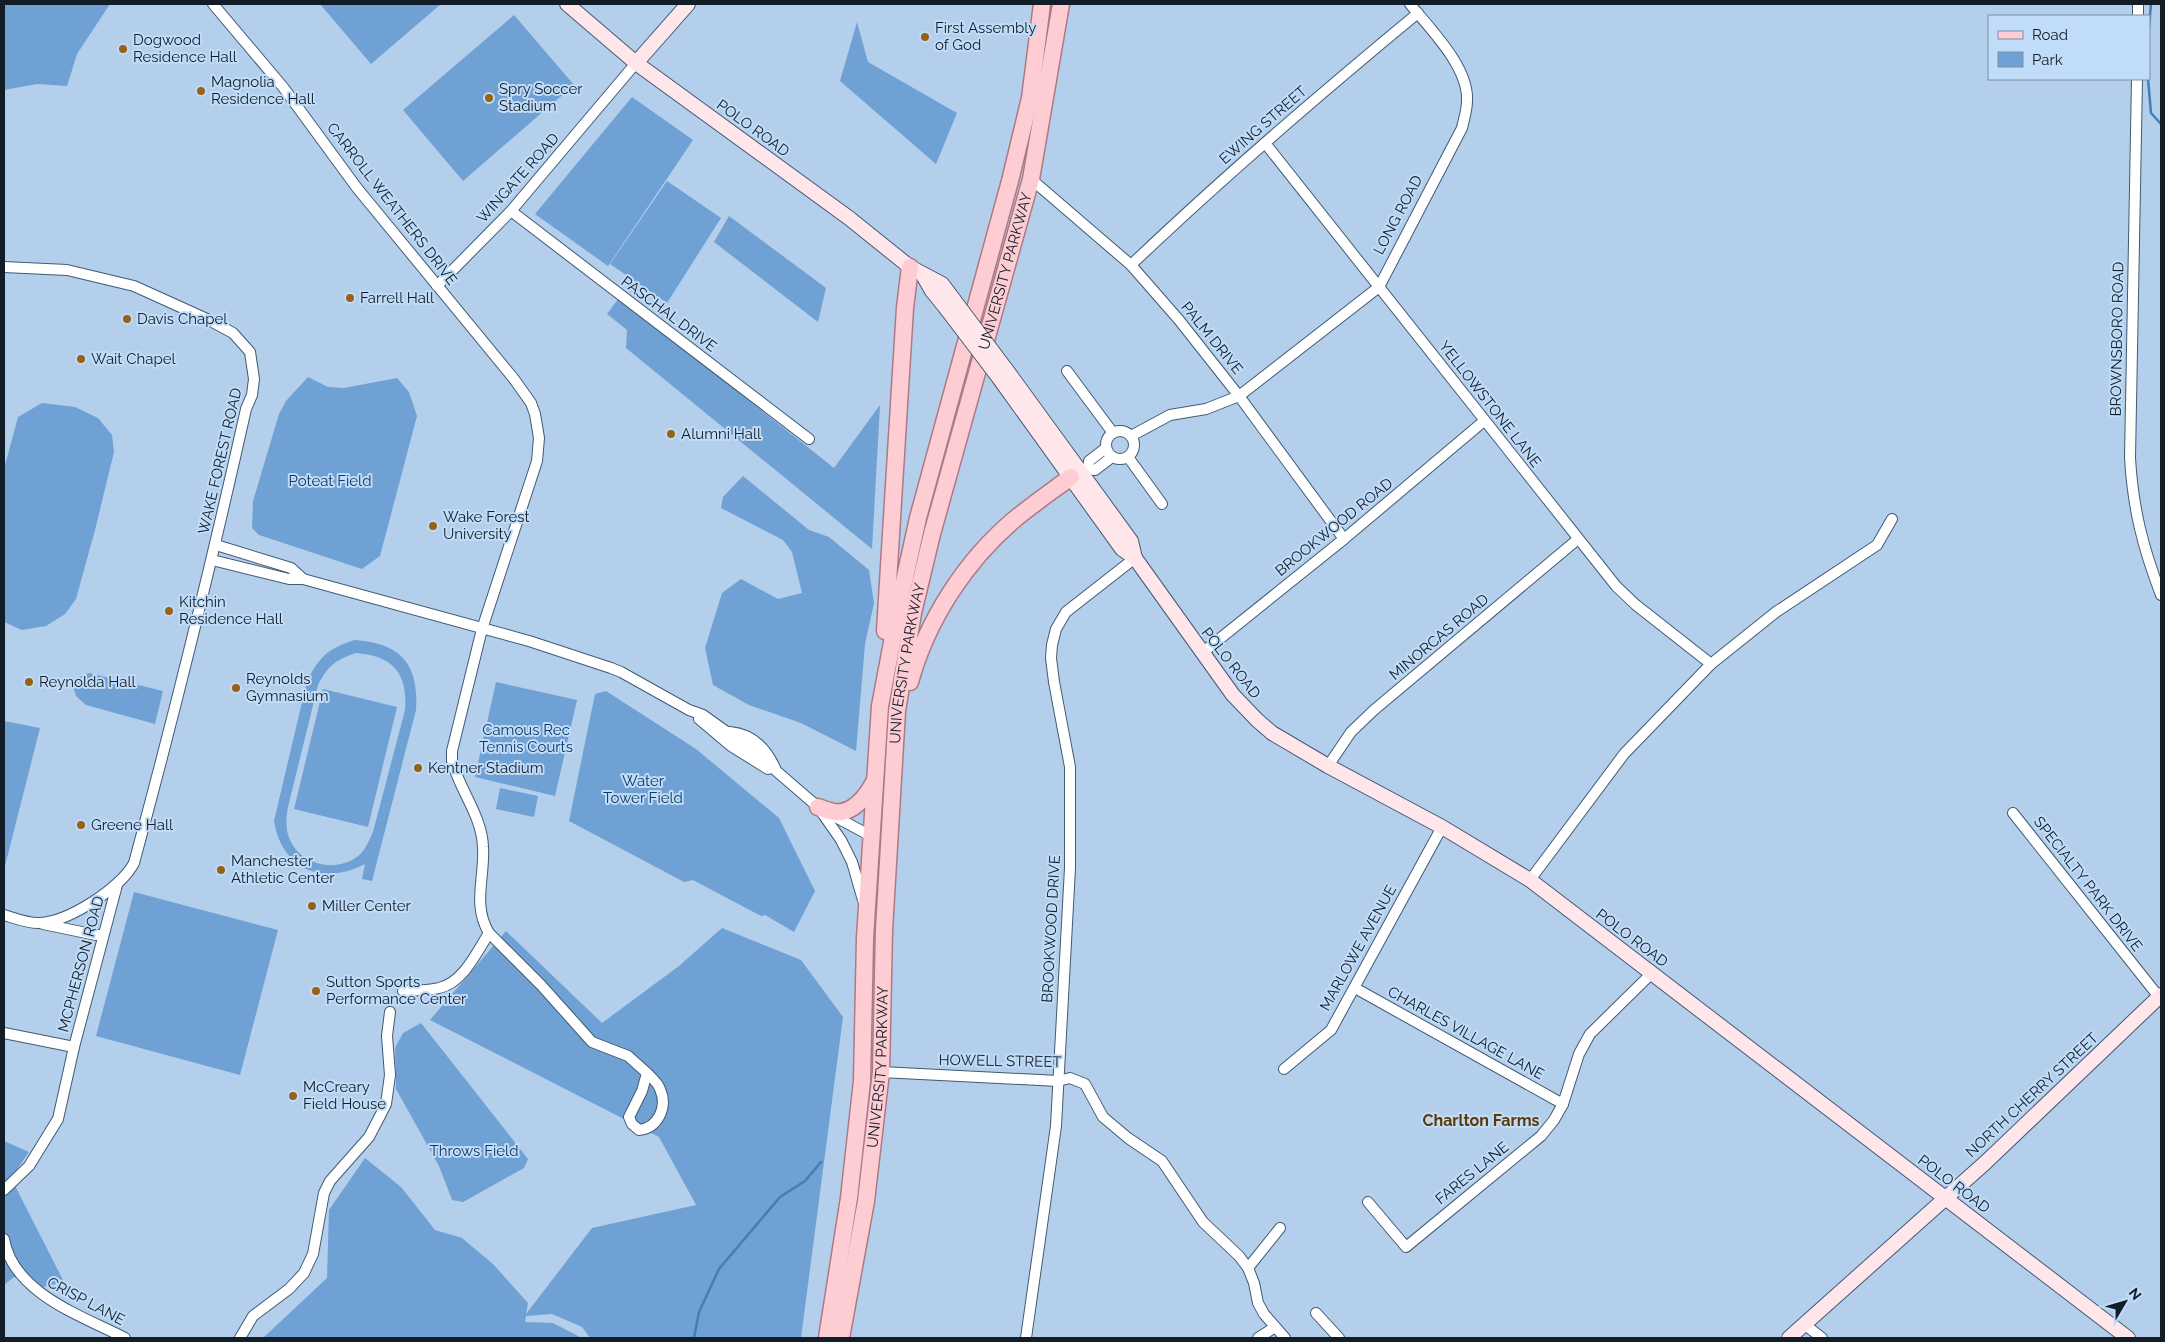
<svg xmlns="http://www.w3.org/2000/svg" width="2165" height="1342" font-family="Raleway,sans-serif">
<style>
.green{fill:#70a1d4;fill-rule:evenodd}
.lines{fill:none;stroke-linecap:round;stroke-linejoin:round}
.stream{stroke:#427eb8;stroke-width:2.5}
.minor-casing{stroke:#425a73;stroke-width:12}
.secondary-casing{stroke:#425a73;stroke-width:16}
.primary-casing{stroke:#ab7a85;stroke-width:19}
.minor{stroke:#fff;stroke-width:10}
.secondary{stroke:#ffe6ea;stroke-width:14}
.primary{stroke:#fecdd4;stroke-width:16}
.secondary-bridge-casing{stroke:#425a73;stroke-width:16;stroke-linecap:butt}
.secondary-bridge{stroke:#ffe6ea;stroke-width:14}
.poi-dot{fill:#966217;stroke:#c0dcf9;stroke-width:2}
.labels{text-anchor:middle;stroke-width:4;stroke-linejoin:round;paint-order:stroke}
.poi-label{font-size:15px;fill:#121d27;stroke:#c0dcf9;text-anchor:start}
.street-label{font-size:15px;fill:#121d27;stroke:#c0dcf9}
.park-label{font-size:15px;fill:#0e3a62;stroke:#c0dcf9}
.neighbourhood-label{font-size:16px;font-weight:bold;fill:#5d3a04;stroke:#c0dcf9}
</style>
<rect width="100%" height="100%" fill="#b3cfec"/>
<g class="green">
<polygon points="4,4 110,4 77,54 67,86 37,84 4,90"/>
<polygon points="320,4 441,4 371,64"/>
<polygon points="514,15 574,85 463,181 403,110"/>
<polygon points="857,22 868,62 957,113 936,164 840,81"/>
<polygon points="632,97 693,140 608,266 535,214"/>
<polygon points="667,181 721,218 667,303 610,264"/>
<polygon points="729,216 826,288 818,322 714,242"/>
<polygon points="619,298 834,468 880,405 872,549 626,348 627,330 607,314"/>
<polygon points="308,377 328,387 344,388 397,378 409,392 417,416 380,556 362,569 259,535 252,528 253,501 279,414 286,401"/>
<polygon points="42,403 75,407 98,418 112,435 114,452 95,530 76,599 65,614 46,626 22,630 4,622 4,469 18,417"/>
<polygon points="743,476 809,530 829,537 869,570 874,603 865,644 856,751 801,723 749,705 713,685 705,648 722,593 741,579 778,599 802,593 792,552 783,540 721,508 723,497"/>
<path d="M 354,640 C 401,643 419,664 416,710 L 372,881 L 362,879 L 365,864 C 323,886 282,870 274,821 L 307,681 C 320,656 328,649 354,640 ZM 356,653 C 393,656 408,673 405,710 L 373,832 C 368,843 364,854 352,860 C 332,871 302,864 291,842 C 285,831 286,819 288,807 L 318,685 C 328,666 335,660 356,653 Z"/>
<polygon points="89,673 163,691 155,724 86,705 76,696 73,686 80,677"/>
<polygon points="496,682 577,700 555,796 475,777"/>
<polygon points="323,689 397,707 368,827 294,809"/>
<polygon points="606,691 696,749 779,818 815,891 794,932 765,915 761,916 693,880 684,882 569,821 595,694"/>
<polygon points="4,721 40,728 4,870"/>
<polygon points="500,788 538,796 534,817 496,809"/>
<polygon points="134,892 278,930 240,1075 96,1036"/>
<polygon points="722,928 801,960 843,1017 801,1338 590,1338 582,1327 552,1314 526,1316 525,1322 553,1323 582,1338 263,1338 327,1278 329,1210 365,1158 401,1187 435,1230 462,1238 493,1264 528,1303 526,1314 592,1228 696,1205 659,1137 430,1020 506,931 602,1023 679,966"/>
<polygon points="421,1023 528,1159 524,1168 463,1202 452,1200 439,1166 396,1089 395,1048 403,1033"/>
<polygon points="4,1141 29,1152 11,1178 64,1282 43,1287 14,1277 4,1285"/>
</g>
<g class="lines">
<g class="stream">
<polyline points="2149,28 2151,4"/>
<polyline points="2148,79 2151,113 2161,124"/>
<polyline points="694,1338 699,1312 719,1269 780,1197 805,1181 821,1162"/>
</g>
<g class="minor-casing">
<g id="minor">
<path d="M 213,4 L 283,87 L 357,188 L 514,379 L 531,403 L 535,414 L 539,438 L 537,461 L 482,629 L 452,751 L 452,761 C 460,791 482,816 483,847 C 485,877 472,905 489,933 L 541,985 L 592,1042 L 628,1056 L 647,1073 L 642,1091 L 629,1117 L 632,1124 L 639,1130 C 658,1128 668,1107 660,1089 C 658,1083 652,1078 647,1073"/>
<polyline points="2138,16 2138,4"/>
<path d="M 2137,79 L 2130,458 C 2133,509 2143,548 2161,595"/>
<polyline points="1265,143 1616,586 1636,605 1711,664"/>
<polyline points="1031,179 1131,265 1179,320 1239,396 1344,539"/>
<polyline points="511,211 809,439"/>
<path d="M 1131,265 C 1223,177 1320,94 1418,13"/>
<path d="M 4,267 L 67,270 L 134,286 L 207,319 L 233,333 L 250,352 L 254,379 L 252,395 L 246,409 C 212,561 175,712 134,863 C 121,888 67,923 38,923 C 27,923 14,918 4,915"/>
<polyline points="437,286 511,211 636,63"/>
<polyline points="1067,371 1113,433"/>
<circle cx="1120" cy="445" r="14"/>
<path d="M 1131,436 L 1170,415 L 1206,409 L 1239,396 L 1379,287 L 1462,128 C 1464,119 1467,110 1467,101 C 1469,67 1430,29 1410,4"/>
<polyline points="1128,457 1162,504"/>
<polyline points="1088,469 1095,470 1112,457"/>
<polyline points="1083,472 1088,469 1089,461 1106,448"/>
<polyline points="216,545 291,568 303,579"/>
<polyline points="212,560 289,579 303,579 529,641 611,668 621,672 689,710 703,715 752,750 818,807 841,840 852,862 863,900"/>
<polyline points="1202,653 1344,539 1484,421"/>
<polyline points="699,719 731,746 768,769"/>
<path d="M 730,732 C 752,734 766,748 775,768"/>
<polyline points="1328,766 1351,732 1374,710 1578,539"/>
<polyline points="2013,813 2159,997"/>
<polyline points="830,814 871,836"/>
<polyline points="1530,880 1624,754 1711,664 1776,612 1877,545 1892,519"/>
<polyline points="43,924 96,935 103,935"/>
<polyline points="1355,988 1563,1104"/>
<path d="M 403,991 C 415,990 427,991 439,988 C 463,983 477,952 489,933"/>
<polyline points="4,1033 74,1047"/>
<polyline points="1284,1069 1331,1030 1442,827"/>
<polyline points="881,1072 1058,1081 1070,1078 1085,1084 1103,1117 1128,1138 1162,1161 1203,1222 1239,1256 1248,1268 1254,1283 1258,1303 1264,1314 1285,1338"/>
<polyline points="4,1190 29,1166 58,1119 74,1047 117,885"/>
<polyline points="1368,1202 1406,1247 1541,1136 1554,1120 1563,1104 1579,1054 1590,1034 1651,974"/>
<path d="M 4,1239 C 13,1293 82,1316 125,1338"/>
<polyline points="1248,1268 1280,1228"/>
<polyline points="1316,1313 1339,1338"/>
<polyline points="1804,1324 1822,1338"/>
<polyline points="240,1338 253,1316 289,1289 304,1273 313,1254 324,1193 330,1181 369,1137 382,1112 386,1104 390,1075 387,1036 390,1012"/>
<polyline points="1026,1338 1056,1126 1070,868 1070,767 1054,682 1051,658 1052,645 1056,629 1066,612 1135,558"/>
<polyline points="1258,1338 1275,1327"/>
</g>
</g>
<g class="secondary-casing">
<g id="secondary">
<polyline points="567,4 636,63 849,218 910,267 942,284 954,300"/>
<polyline points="636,63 688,4"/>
<polyline points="923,275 932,291 945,307"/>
<polyline points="1008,372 1131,541 1135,558"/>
<polyline points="999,378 1122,549 1135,558 1233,695 1257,720 1272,733 1328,766 1442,827 1530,880 2128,1338"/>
<polyline points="1789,1338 1986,1162 2161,995"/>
</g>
</g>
<g class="primary-casing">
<g id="primary">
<polyline points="885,631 905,308 910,267"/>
<path d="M 910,682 C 927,620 966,560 1015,519 C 1033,504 1052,491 1071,477"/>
<path d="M 818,807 C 823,809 829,811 834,812 C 852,815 867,796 874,782"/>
<polyline points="827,1338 849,1198 862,1081 865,938 880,706 900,600 918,518 1010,181 1030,98 1042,4"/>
<path id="s1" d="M 841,1338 L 866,1201 L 881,1072 L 884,930 L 897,711 L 913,613 L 932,534 L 1031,179 L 1061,4"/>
</g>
</g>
<use href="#minor" class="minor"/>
<use href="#secondary" class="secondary"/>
<use href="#primary" class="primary"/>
<g class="secondary-bridge-casing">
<g id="secondary-bridge">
<polyline points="954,300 1008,372"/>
<polyline points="945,307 999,378"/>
</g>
</g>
<use href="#secondary-bridge" class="secondary-bridge"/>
</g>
<g class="poi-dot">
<circle cx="925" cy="37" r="5"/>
<circle cx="123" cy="49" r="5"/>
<circle cx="201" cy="91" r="5"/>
<circle cx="489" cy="98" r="5"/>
<circle cx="350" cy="298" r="5"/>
<circle cx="127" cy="319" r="5"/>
<circle cx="81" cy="359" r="5"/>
<circle cx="671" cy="434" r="5"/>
<circle cx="433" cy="526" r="5"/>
<circle cx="169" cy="611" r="5"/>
<circle cx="29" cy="682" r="5"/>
<circle cx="236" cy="688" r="5"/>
<circle cx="418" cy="768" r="5"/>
<circle cx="81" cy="825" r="5"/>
<circle cx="221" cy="870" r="5"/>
<circle cx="312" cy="906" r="5"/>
<circle cx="316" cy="991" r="5"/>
<circle cx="293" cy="1096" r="5"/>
</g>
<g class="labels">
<g class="poi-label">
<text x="935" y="33">First Assembly<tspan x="935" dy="17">of God</tspan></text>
<text x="133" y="45">Dogwood<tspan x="133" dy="17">Residence Hall</tspan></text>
<text x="211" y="87">Magnolia<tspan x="211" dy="17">Residence Hall</tspan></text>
<text x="499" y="94">Spry Soccer<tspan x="499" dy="17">Stadium</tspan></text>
<text x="360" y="303">Farrell Hall</text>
<text x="137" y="324">Davis Chapel</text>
<text x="91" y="364">Wait Chapel</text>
<text x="681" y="439">Alumni Hall</text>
<text x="443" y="522">Wake Forest<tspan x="443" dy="17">University</tspan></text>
<text x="179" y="607">Kitchin<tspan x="179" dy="17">Residence Hall</tspan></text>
<text x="246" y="684">Reynolds<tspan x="246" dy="17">Gymnasium</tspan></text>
<text x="39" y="687">Reynolda Hall</text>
<text x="428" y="773">Kentner Stadium</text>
<text x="91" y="830">Greene Hall</text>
<text x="231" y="866">Manchester<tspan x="231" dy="17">Athletic Center</tspan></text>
<text x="322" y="911">Miller Center</text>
<text x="326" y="987">Sutton Sports<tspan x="326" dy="17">Performance Center</tspan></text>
<text x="303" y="1092">McCreary<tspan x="303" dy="17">Field House</tspan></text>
</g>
<g class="street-label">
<text transform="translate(1263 125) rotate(-41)" y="5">EWING STREET</text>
<text transform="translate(753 128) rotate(36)" y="5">POLO ROAD</text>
<text transform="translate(518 178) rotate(-48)" y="5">WINGATE ROAD</text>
<text transform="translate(392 204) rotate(52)" y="5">CARROLL WEATHERS DRIVE</text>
<text transform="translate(1398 215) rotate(-62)" y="5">LONG ROAD</text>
<text dy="5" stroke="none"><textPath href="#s1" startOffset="1084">UNIVERSITY PARKWAY</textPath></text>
<text transform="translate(669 314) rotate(37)" y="5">PASCHAL DRIVE</text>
<text transform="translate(1212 338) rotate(51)" y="5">PALM DRIVE</text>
<text transform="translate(2117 339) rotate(-89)" y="5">BROWNSBORO ROAD</text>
<text transform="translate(1490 404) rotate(52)" y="5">YELLOWSTONE LANE</text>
<text transform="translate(220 461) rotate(-77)" y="5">WAKE FOREST ROAD</text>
<text transform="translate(1334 527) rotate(-39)" y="5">BROOKWOOD ROAD</text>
<text transform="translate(1439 637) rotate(-40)" y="5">MINORCAS ROAD</text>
<text transform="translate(1231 663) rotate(52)" y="5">POLO ROAD</text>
<text dy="5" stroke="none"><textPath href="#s1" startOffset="679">UNIVERSITY PARKWAY</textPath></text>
<text transform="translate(2088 884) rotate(52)" y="5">SPECIALTY PARK DRIVE</text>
<text transform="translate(1051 929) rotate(-87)" y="5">BROOKWOOD DRIVE</text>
<text transform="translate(1632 938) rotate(37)" y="5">POLO ROAD</text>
<text transform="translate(1358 948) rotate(-61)" y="5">MARLOWE AVENUE</text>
<text transform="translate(81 964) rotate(-75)" y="5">MCPHERSON ROAD</text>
<text transform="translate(1466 1033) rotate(29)" y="5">CHARLES VILLAGE LANE</text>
<text transform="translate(1000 1061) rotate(1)" y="5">HOWELL STREET</text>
<text dy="5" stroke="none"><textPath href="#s1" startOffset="274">UNIVERSITY PARKWAY</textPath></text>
<text transform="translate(2032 1095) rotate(-43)" y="5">NORTH CHERRY STREET</text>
<text transform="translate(1472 1173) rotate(-39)" y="5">FARES LANE</text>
<text transform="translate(1954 1184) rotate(37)" y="5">POLO ROAD</text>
<text transform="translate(86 1301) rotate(28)" y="5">CRISP LANE</text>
</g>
<g class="park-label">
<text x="330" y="486">Poteat Field</text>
<text x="526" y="735">Camous Rec<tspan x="526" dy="17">Tennis Courts</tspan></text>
<text x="643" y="786">Water<tspan x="643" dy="17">Tower Field</tspan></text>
<text x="474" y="1156">Throws Field</text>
</g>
<g class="neighbourhood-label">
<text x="1481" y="1126">Charlton Farms</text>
</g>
</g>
<rect width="2165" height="1342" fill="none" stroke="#121d27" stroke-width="10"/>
<rect x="1988" y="15" width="162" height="65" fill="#c0dcf9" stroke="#7a90a5"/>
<rect x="1998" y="31" width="25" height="8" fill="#fecdd4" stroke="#7a90a5"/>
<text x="2032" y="40" font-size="15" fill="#121d27">Road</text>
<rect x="1998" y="52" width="25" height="15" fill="#70a1d4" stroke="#7a90a5"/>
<text x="2032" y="65" font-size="15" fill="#121d27">Park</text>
<g transform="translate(2125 1302) rotate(52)" stroke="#c0dcf9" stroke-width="4" paint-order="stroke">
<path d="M0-4L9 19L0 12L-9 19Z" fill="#121d27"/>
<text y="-8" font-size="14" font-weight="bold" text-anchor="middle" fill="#121d27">N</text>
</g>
</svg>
